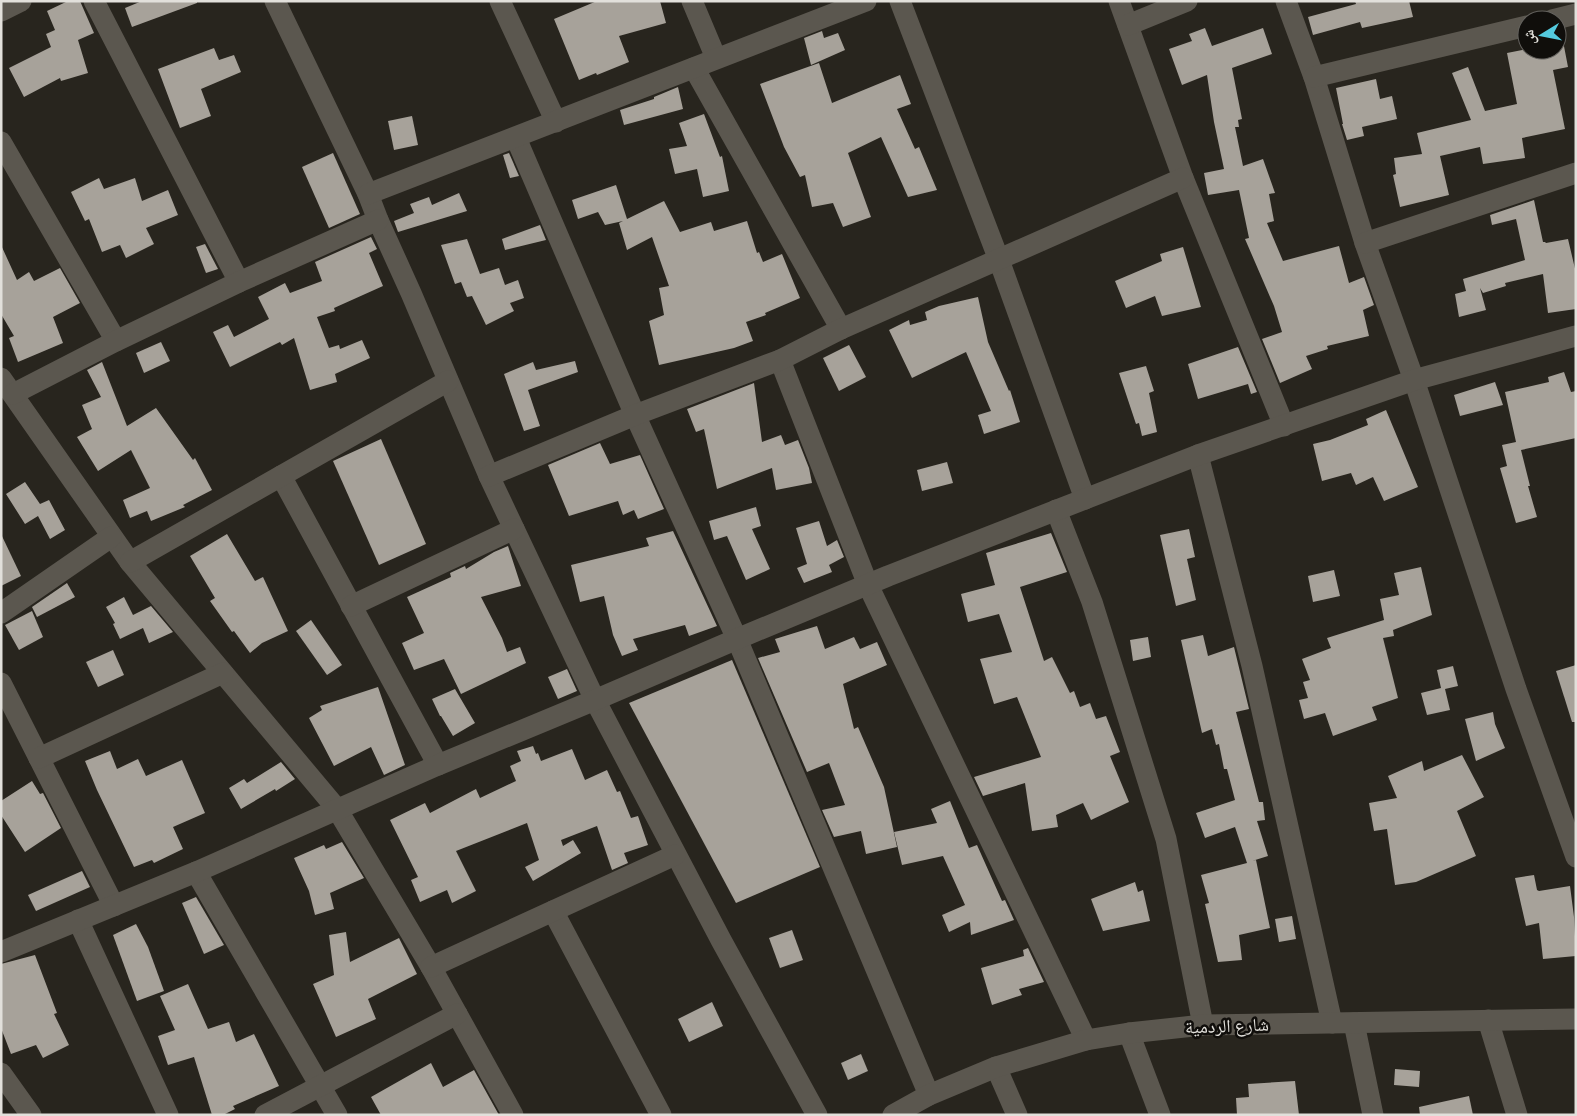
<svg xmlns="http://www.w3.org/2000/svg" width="1577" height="1116" font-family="Ubuntu,'Noto Naskh Arabic',sans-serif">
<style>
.building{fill:#a7a29a}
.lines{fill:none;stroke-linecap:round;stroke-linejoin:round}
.minor{stroke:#5b574f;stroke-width:21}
.labels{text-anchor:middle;stroke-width:5;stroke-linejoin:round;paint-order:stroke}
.street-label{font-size:18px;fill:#e2e0db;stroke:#100e0b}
</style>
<rect width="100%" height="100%" fill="#28251e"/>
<g class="building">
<polygon points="68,1 80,1 94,33 78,40 88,73 61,81 60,78 24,97 9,68 51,47 46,34 55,30 47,11"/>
<polygon points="142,1 197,1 197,3 132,27 125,8"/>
<polygon points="597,1 660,1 666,23 619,36 629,62 597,75 596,73 579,80 554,19"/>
<polygon points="1355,1 1409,1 1413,17 1362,28 1360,22 1313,35 1308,17 1356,4"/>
<polygon points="1205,28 1212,46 1263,28 1272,54 1232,68 1242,119 1238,120 1239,127 1235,127 1243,166 1263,159 1275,193 1269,194 1274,221 1267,223 1283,261 1339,246 1349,283 1364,277 1374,305 1363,310 1369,336 1327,346 1328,349 1306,356 1312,369 1280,383 1262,339 1282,332 1274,306 1245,239 1249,238 1239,190 1208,195 1204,173 1224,169 1214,122 1207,75 1182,85 1169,49 1192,41 1189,34"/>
<polygon points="822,31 824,38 838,33 845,50 811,65 804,38"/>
<polygon points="1563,41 1568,67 1553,70 1565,129 1522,138 1525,158 1483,164 1480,147 1440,156 1449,195 1400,207 1393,175 1396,174 1394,158 1422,154 1417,133 1471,120 1452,73 1468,67 1485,111 1517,104 1507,53 1527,49 1527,50 1557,50 1557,43"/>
<polygon points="214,48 219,60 234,55 241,72 201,89 211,116 180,128 158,69"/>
<polygon points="819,63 832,103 900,75 911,104 897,109 915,149 919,147 937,190 908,197 881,137 848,153 871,217 843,227 833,203 812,207 805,175 800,177 784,147 760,84"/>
<polygon points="1376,79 1380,99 1392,96 1397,119 1362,127 1364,136 1347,140 1342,124 1343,124 1336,88"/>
<polygon points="678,87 683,109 624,125 620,110 654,99 654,97"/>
<polygon points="704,114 720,157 722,156 729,191 703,197 697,169 675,174 669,149 687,146 679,123"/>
<polygon points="412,116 418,145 394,150 388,121"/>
<polygon points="333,153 360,214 329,228 302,167"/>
<polygon points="509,153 519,176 510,178 503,155"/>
<polygon points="99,178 104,189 135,178 142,201 168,190 178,215 146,228 154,244 126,258 120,245 102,252 89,219 85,221 71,192"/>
<polygon points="616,185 627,219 664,201 680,232 711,222 714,231 747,221 757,253 759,252 763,262 782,254 800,298 765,313 766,315 746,322 753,341 734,348 659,365 649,321 664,315 659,288 669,286 652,237 627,250 619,223 623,221 605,225 598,212 578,219 572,200"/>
<polygon points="459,193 467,211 398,232 394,221 414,213 410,204 429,197 432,205"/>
<polygon points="1534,200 1543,242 1545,242 1546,243 1568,239 1576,273 1576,309 1548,313 1543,274 1505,283 1506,286 1483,293 1480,288 1486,310 1459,317 1455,294 1466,291 1463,279 1525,260 1516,219 1492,225 1490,215"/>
<polygon points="540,225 546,240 505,250 502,239"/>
<polygon points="371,237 377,249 369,253 383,286 334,308 335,311 317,317 329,348 339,345 340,349 362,340 370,358 335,374 337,382 310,390 294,338 282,345 280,342 230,367 213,332 228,325 234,337 269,319 258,297 285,283 290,293 322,281 315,262"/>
<polygon points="467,239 480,274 499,268 505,285 518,280 524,298 510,303 514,311 486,325 472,296 467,297 461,282 455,284 441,245"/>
<polygon points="205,244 218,269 206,273 196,247"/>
<polygon points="1,245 17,280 29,272 34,281 60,268 80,303 53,317 63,343 18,362 9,338 14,336 1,314"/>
<polygon points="1183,247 1201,307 1162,316 1155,296 1126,308 1115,281 1162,261 1160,254"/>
<polygon points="978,297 988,342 1009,391 1010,390 1020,422 984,434 978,415 991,411 966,352 912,378 889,330 909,320 910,325 927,320 925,312 939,306"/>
<polygon points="161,342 170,361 144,373 136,353"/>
<polygon points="849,345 866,377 839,391 823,358"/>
<polygon points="1238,347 1257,392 1251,394 1248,384 1198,399 1188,364"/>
<polygon points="575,361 578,372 528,390 540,426 524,431 504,374 533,362 536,370"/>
<polygon points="102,362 127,426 156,408 193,460 195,458 212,490 183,505 185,507 151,521 147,511 130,518 123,500 150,488 131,450 98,471 77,437 92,429 82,405 101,397 87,370"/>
<polygon points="1146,366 1154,391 1149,393 1157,432 1142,436 1139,423 1136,424 1119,373"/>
<polygon points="1564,372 1571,392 1576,391 1576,438 1521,450 1530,486 1528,486 1537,517 1516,523 1500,468 1507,466 1502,445 1516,442 1505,392 1549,382 1548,377"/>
<polygon points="1495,382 1503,405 1460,416 1454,395"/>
<polygon points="754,383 762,442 781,435 785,445 798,440 809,468 812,483 776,490 772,468 717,489 704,429 696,432 687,409"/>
<polygon points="1386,410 1418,487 1384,501 1373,477 1356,485 1351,473 1322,481 1313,444 1330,440 1368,425 1366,419"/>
<polygon points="381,439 426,544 379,565 333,461"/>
<polygon points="600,443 610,464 640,455 664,509 638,519 634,510 623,515 618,501 569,516 548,465"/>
<polygon points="947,462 953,483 922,491 917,470"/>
<polygon points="25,482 40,504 49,500 65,530 50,539 38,516 25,524 6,494"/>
<polygon points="756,507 761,526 752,529 770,569 746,580 727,536 714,540 709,521"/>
<polygon points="819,521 827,546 837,540 844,557 829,565 832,572 804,583 797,568 807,564 796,528"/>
<polygon points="1189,529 1195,557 1187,559 1196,600 1176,606 1160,535"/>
<polygon points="673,531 717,626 689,636 685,625 633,639 638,650 622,656 613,635 604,596 580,602 571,565 649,546 646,538"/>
<polygon points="1051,533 1067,572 1020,587 1044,661 1052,657 1070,693 1074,691 1080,707 1090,703 1096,719 1106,716 1120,752 1110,756 1129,802 1091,820 1083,803 1056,815 1058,827 1032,831 1025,783 983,796 974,777 1041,757 1017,697 994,704 980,659 1012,652 999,614 968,622 961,594 995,585 986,553"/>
<polygon points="1,534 21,576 1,586"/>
<polygon points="227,534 255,581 263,577 288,631 262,643 250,653 234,631 232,632 210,601 215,598 190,556"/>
<polygon points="508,546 521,586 481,597 502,638 507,652 520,647 526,663 461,694 444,659 414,670 402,643 424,633 407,597 451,577 450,573 465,566 466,569 494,552"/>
<polygon points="1421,567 1432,615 1393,630 1394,636 1383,638 1398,698 1372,707 1377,720 1333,736 1325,713 1304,719 1299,700 1308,698 1303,682 1310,680 1302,659 1331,648 1327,638 1384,620 1380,599 1399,595 1394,573"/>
<polygon points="1334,570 1340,596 1313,602 1308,576"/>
<polygon points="67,583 75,597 37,617 32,607"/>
<polygon points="124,597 133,615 151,606 173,632 149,643 143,628 120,639 113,624 115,623 106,607"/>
<polygon points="32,611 43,637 19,650 5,625"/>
<polygon points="311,620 342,665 327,675 296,631"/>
<polygon points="817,626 825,649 854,637 860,649 877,642 887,665 843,684 854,729 858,727 884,787 897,847 866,854 861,831 834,837 822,810 845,805 829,763 807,772 758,658 780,652 775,639"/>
<polygon points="1203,635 1208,656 1234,647 1249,709 1236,712 1259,802 1263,802 1265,820 1257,821 1268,856 1252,861 1256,860 1270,928 1239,935 1242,960 1218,962 1205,904 1209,903 1201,875 1247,863 1235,827 1205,838 1196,813 1235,800 1227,769 1224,769 1219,744 1216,745 1212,729 1202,733 1181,640"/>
<polygon points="1148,637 1151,657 1133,661 1130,640"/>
<polygon points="113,650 124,675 98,687 86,662"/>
<polygon points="732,660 820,867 736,903 629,703"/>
<polygon points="1576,665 1576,722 1572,722 1556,671"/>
<polygon points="1453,666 1458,686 1445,689 1450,710 1427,715 1421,693 1441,688 1437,670"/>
<polygon points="567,669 577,691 558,699 548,677"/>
<polygon points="378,687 405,765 384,775 371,747 334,766 309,718 322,710 320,706"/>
<polygon points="455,689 475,723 453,736 441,716 440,716 432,699"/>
<polygon points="1493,712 1495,724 1505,748 1476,761 1465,719"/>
<polygon points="533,746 536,754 538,753 541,761 572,749 585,780 607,770 617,792 620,791 631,818 638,816 648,845 624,853 628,863 612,870 597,826 561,840 563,846 573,840 581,853 533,881 525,867 539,860 527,823 456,851 476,891 452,903 447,890 420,902 411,880 418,877 390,820 425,803 430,813 476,789 480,798 516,781 510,766 521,761 517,751"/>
<polygon points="110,751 117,769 138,759 146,776 182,760 205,813 173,827 183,849 154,863 152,860 134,867 97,790 85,761"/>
<polygon points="1462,755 1484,797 1457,811 1476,856 1416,882 1395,885 1387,829 1374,831 1369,803 1397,798 1388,776 1422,761 1424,771"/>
<polygon points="281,762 295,779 276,791 275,789 241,809 229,788 244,779 247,783"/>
<polygon points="32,781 40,794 43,793 61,828 25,852 1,815 1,801"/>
<polygon points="950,801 969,848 977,845 1002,901 1005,900 1014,920 971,935 970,922 949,932 942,915 965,905 943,856 902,865 894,832 937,823 931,809"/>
<polygon points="342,842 364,878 330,893 334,909 315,915 309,891 294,858 324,845 326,849"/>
<polygon points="82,871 90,887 36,911 28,895"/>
<polygon points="1534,875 1537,890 1539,891 1570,886 1574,917 1576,956 1543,959 1539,923 1526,926 1515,878"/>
<polygon points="1135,882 1138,892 1143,890 1150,921 1103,931 1091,899"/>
<polygon points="196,897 224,945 204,954 182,903"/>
<polygon points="1292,916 1296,939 1279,942 1275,919"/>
<polygon points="136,924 148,947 164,991 137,1001 113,935"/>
<polygon points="792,930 803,960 780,968 769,938"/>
<polygon points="346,932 350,962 399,938 417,974 368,999 376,1019 336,1037 313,984 334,975 329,935"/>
<polygon points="1028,948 1044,982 1019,989 1022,995 992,1005 981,968 1024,956 1023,950"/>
<polygon points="35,955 57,1013 54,1014 69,1045 43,1058 36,1045 11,1054 1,1028 1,964"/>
<polygon points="188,984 208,1029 229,1022 236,1042 254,1034 279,1086 233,1106 235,1109 223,1115 212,1115 194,1057 168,1065 158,1036 175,1030 160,996"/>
<polygon points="712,1002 723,1026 689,1042 678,1019"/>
<polygon points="861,1054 868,1071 848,1080 841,1063"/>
<polygon points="431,1063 443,1087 474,1070 499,1115 381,1115 371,1097"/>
<polygon points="1395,1069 1420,1071 1419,1087 1394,1085"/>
<polygon points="1295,1081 1299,1115 1237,1115 1236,1098 1249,1097 1248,1084"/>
<polygon points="1469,1096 1473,1115 1420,1115 1419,1107"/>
</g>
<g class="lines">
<g class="minor">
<polyline points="94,1 239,282"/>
<polyline points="275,1 368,194 378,220 411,293 489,476 595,700 721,940 817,1115"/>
<polyline points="500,1 556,122"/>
<polyline points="692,1 716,58"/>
<polyline points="900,1 999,260 1085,499"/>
<polyline points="1119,1 1183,178 1284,426"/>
<polyline points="1286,1 1314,77 1365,243 1414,380 1516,689 1576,857"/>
<polyline points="1,11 21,1"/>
<polyline points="1552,20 1576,14"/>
<polyline points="1128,25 1187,1"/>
<polyline points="694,68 841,329"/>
<polyline points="1314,77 1527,26"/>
<polyline points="516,138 635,415 737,639 929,1095"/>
<polyline points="1,142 116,341"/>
<polyline points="368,194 866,1"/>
<polyline points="1365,243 1576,173"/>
<polyline points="780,360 868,585 1086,1040"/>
<polyline points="1,378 130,562 337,809 431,967 513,1115"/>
<polyline points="13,394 116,341 239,282 378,220"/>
<polyline points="1198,455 1252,666 1332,1023"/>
<polyline points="281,476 438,765"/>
<polyline points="489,476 635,415 780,360 841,329 1183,178"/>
<polyline points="1056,510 1092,602 1166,839 1203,1025"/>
<polyline points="130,562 448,381"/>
<polyline points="351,606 514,529"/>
<polyline points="1,613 111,537"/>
<polyline points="1,683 114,906"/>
<polyline points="39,758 223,673"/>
<polyline points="196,872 337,1115"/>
<polyline points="553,911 661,1115"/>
<polyline points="78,920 168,1115"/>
<polyline points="1,952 196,872 438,765 595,700 737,639 888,576 1085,499 1198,455 1414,380 1576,336"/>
<polyline points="431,967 675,855"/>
<polyline points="1488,1020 1517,1115"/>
<polyline points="1354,1023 1373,1115"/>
<polyline points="1129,1033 1160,1115"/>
<polyline points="996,1067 1017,1115"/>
<polyline points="1,1073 31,1115"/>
<polyline points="265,1115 457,1014"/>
<polyline points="893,1115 929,1095 996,1067 1086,1040 1129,1033 1203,1025 1576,1019"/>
</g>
</g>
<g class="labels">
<g class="street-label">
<text transform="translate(1227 1026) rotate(-2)" y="6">شارع الردمية</text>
</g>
</g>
<rect width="1577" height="1116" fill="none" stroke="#e2e0db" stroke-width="5"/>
<g transform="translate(1542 35) rotate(260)"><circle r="24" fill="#100e0b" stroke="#64625e"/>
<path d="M0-4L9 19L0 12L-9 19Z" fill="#54cade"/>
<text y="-8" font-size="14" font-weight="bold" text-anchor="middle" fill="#e2e0db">ش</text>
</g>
</svg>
